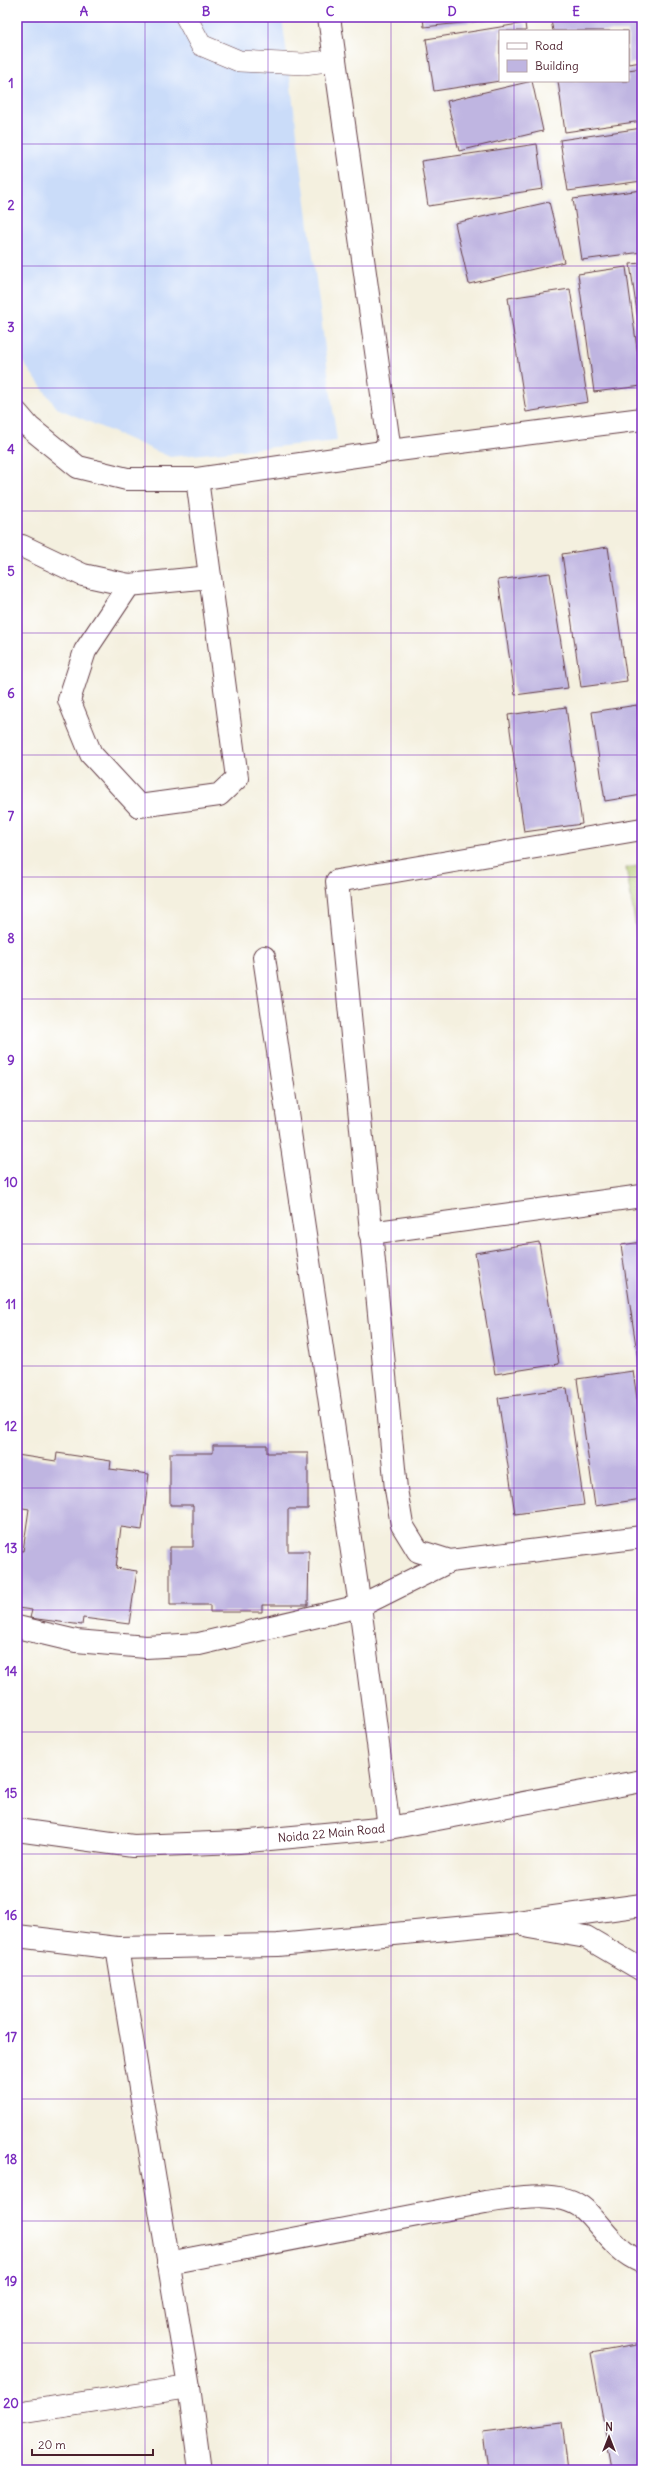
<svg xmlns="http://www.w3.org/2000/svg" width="659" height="2487" font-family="Delius,sans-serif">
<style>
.built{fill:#cadcf9}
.green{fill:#b0c76c;stroke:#7d734c}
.building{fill:#bfb5e1}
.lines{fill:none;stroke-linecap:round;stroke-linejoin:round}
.lane-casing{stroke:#643e46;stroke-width:22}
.street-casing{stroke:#643e46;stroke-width:24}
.secondary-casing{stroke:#643e46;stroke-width:24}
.lane{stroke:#fff;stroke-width:21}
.street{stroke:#fff;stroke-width:22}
.secondary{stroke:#fff;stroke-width:22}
.grid{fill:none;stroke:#7b2cbf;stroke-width:1;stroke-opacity:0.55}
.labels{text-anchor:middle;stroke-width:3.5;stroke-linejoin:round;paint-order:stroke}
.street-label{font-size:12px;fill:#4a1f2b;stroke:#fff}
.neatline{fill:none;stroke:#7b2cbf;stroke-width:1.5}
.grid-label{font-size:13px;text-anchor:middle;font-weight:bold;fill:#7b2cbf}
</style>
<rect width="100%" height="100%" fill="#fff"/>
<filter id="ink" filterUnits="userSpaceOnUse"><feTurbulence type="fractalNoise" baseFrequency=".025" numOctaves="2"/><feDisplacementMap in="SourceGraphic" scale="8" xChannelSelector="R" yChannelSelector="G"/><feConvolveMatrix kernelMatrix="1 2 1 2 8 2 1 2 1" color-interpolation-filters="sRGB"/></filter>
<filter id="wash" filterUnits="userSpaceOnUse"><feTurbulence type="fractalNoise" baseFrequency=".012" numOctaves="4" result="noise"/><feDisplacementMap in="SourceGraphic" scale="16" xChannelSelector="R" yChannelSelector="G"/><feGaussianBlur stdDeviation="0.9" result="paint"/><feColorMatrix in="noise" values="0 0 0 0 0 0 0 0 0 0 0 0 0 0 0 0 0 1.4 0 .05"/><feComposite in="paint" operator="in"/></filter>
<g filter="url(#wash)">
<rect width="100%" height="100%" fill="#f4f0df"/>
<polygon class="built" points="17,17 282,17 337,441 170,457 57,408 17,354"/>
<polygon class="green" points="642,865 642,964 626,868"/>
<g id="blocks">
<g class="building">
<polygon points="423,17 507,17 507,18 424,27"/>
<polygon points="569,17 642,17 642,62 628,64 628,31 553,31 551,20"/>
<polygon points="525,23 526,31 500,31 500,81 434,91 426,39"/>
<polygon points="642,68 642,121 565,132 558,81 628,81 628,70"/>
<polygon points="532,81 543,131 459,151 447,101"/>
<polygon points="642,128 642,181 568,191 560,140"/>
<polygon points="537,144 543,189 428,206 421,161"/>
<polygon points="642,190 642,252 582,260 573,199"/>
<polygon points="549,202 564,262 469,284 455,223"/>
<polygon points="642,263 642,340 641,340 630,264"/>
<polygon points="626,267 642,386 594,392 578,274"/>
<polygon points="570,289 588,402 526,412 508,298"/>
<polygon points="608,547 627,681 581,687 562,554"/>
<polygon points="550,573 568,688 515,695 498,580"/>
<polygon points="637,705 642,743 642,795 605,801 592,712"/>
<polygon points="566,707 582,824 524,832 508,715"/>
<polygon points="539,1242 559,1364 495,1374 475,1253"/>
<polygon points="642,1242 642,1366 639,1366 621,1245"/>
<polygon points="633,1371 642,1432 642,1499 595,1506 577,1379"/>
<polygon points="567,1388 584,1505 515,1514 498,1398"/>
<polygon points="213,1445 267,1445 267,1453 308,1453 308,1509 288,1509 288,1551 309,1551 308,1605 262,1605 262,1612 210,1612 210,1605 170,1605 170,1547 193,1547 193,1505 170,1505 170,1453 213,1453"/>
<polygon points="57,1453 111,1461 110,1469 149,1474 142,1530 121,1527 116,1568 137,1571 129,1624 83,1618 82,1625 30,1618 32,1610 17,1608 17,1550 23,1551 29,1509 17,1507 17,1455 56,1461"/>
<polygon points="642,2344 642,2466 612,2470 591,2353"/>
<polygon points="562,2422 568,2470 488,2470 483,2432"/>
</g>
</g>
</g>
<g filter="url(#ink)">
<use href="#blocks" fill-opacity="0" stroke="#643e46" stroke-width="1"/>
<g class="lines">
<g class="lane-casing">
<polyline id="lane" points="186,17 201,45 239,61 304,64 335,60"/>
</g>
<g class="street-casing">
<g id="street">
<polyline points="329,17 390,451"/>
<polyline points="17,413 29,427 78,467 127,479 197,479 390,451 642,419"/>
<polyline points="22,546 83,575 129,585 210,577"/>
<polyline points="129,585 85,651 69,700 91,754 139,806 219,795 237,778 197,479"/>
<polyline points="642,829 337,881 396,1489 402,1525 418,1551 450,1561 642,1537"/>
<polyline points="370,1233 642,1196"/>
<polyline points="17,1627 76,1641 146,1647 199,1644 360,1606 264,957"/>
<polyline points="389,1828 360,1606 450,1561"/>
<polyline points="117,1948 189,2387 200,2470"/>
<path d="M 168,2263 L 485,2202 C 515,2198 565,2187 588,2213 C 606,2232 617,2252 642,2262"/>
<polyline points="17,2413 189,2387"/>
</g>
</g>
<g class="secondary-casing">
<g id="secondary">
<path id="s1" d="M 17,1830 L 133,1846 L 239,1842 L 389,1828 L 642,1781"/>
<polyline points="529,1927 586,1937 642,1970"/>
<polyline points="17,1936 117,1948 278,1945 510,1923 642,1905"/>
</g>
</g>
<use href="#lane" class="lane"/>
<use href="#street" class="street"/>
<use href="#secondary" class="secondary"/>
</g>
</g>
<path class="grid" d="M 145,17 L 145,2470M 268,17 L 268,2470M 391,17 L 391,2470M 514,17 L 514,31M 514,81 L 514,2470M 17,144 L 642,144M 17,266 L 642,266M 17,388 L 642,388M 17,511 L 642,511M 17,633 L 642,633M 17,755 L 642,755M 17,877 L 642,877M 17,999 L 642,999M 17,1121 L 642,1121M 17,1244 L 642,1244M 17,1366 L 642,1366M 17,1488 L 642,1488M 17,1610 L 642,1610M 17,1732 L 642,1732M 17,1854 L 642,1854M 17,1976 L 642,1976M 17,2099 L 642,2099M 17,2221 L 642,2221M 17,2343 L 642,2343"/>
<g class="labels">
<g class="street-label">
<text dy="4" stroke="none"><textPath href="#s1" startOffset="316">Noida 22 Main Road</textPath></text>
</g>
</g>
<rect width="659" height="2487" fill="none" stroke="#fff" stroke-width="44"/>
<rect x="499" y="30" width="130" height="52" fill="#ffffff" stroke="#b7a5aa"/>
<rect x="507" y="43" width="20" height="6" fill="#ffffff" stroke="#b7a5aa"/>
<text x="535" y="50" font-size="12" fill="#4a1f2b">Road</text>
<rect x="507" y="60" width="20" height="12" fill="#bfb5e1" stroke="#b7a5aa"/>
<text x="535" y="70" font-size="12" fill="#4a1f2b">Building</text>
<g transform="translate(609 2437)" stroke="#ffffff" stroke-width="3" paint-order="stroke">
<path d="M0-3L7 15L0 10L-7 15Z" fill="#4a1f2b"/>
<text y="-6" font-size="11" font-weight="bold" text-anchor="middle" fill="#4a1f2b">N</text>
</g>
<path d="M32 2449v6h121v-6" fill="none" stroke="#4a1f2b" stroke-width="2"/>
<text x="38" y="2449" font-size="12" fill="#4a1f2b" stroke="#ffffff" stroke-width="3" paint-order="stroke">20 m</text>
<rect x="22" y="22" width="615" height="2443" class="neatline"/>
<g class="grid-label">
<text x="84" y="16">A</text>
<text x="206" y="16">B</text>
<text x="330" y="16">C</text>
<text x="452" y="16">D</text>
<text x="576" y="16">E</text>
<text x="11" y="88">1</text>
<text x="11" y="210">2</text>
<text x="11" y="332">3</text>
<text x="11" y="454">4</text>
<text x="11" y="576">5</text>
<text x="11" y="698">6</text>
<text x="11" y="821">7</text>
<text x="11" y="943">8</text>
<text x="11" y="1065">9</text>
<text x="11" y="1187">10</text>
<text x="11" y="1309">11</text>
<text x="11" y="1431">12</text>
<text x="11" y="1553">13</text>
<text x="11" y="1676">14</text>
<text x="11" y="1798">15</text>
<text x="11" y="1920">16</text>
<text x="11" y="2042">17</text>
<text x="11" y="2164">18</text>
<text x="11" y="2286">19</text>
<text x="11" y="2408">20</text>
</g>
</svg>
